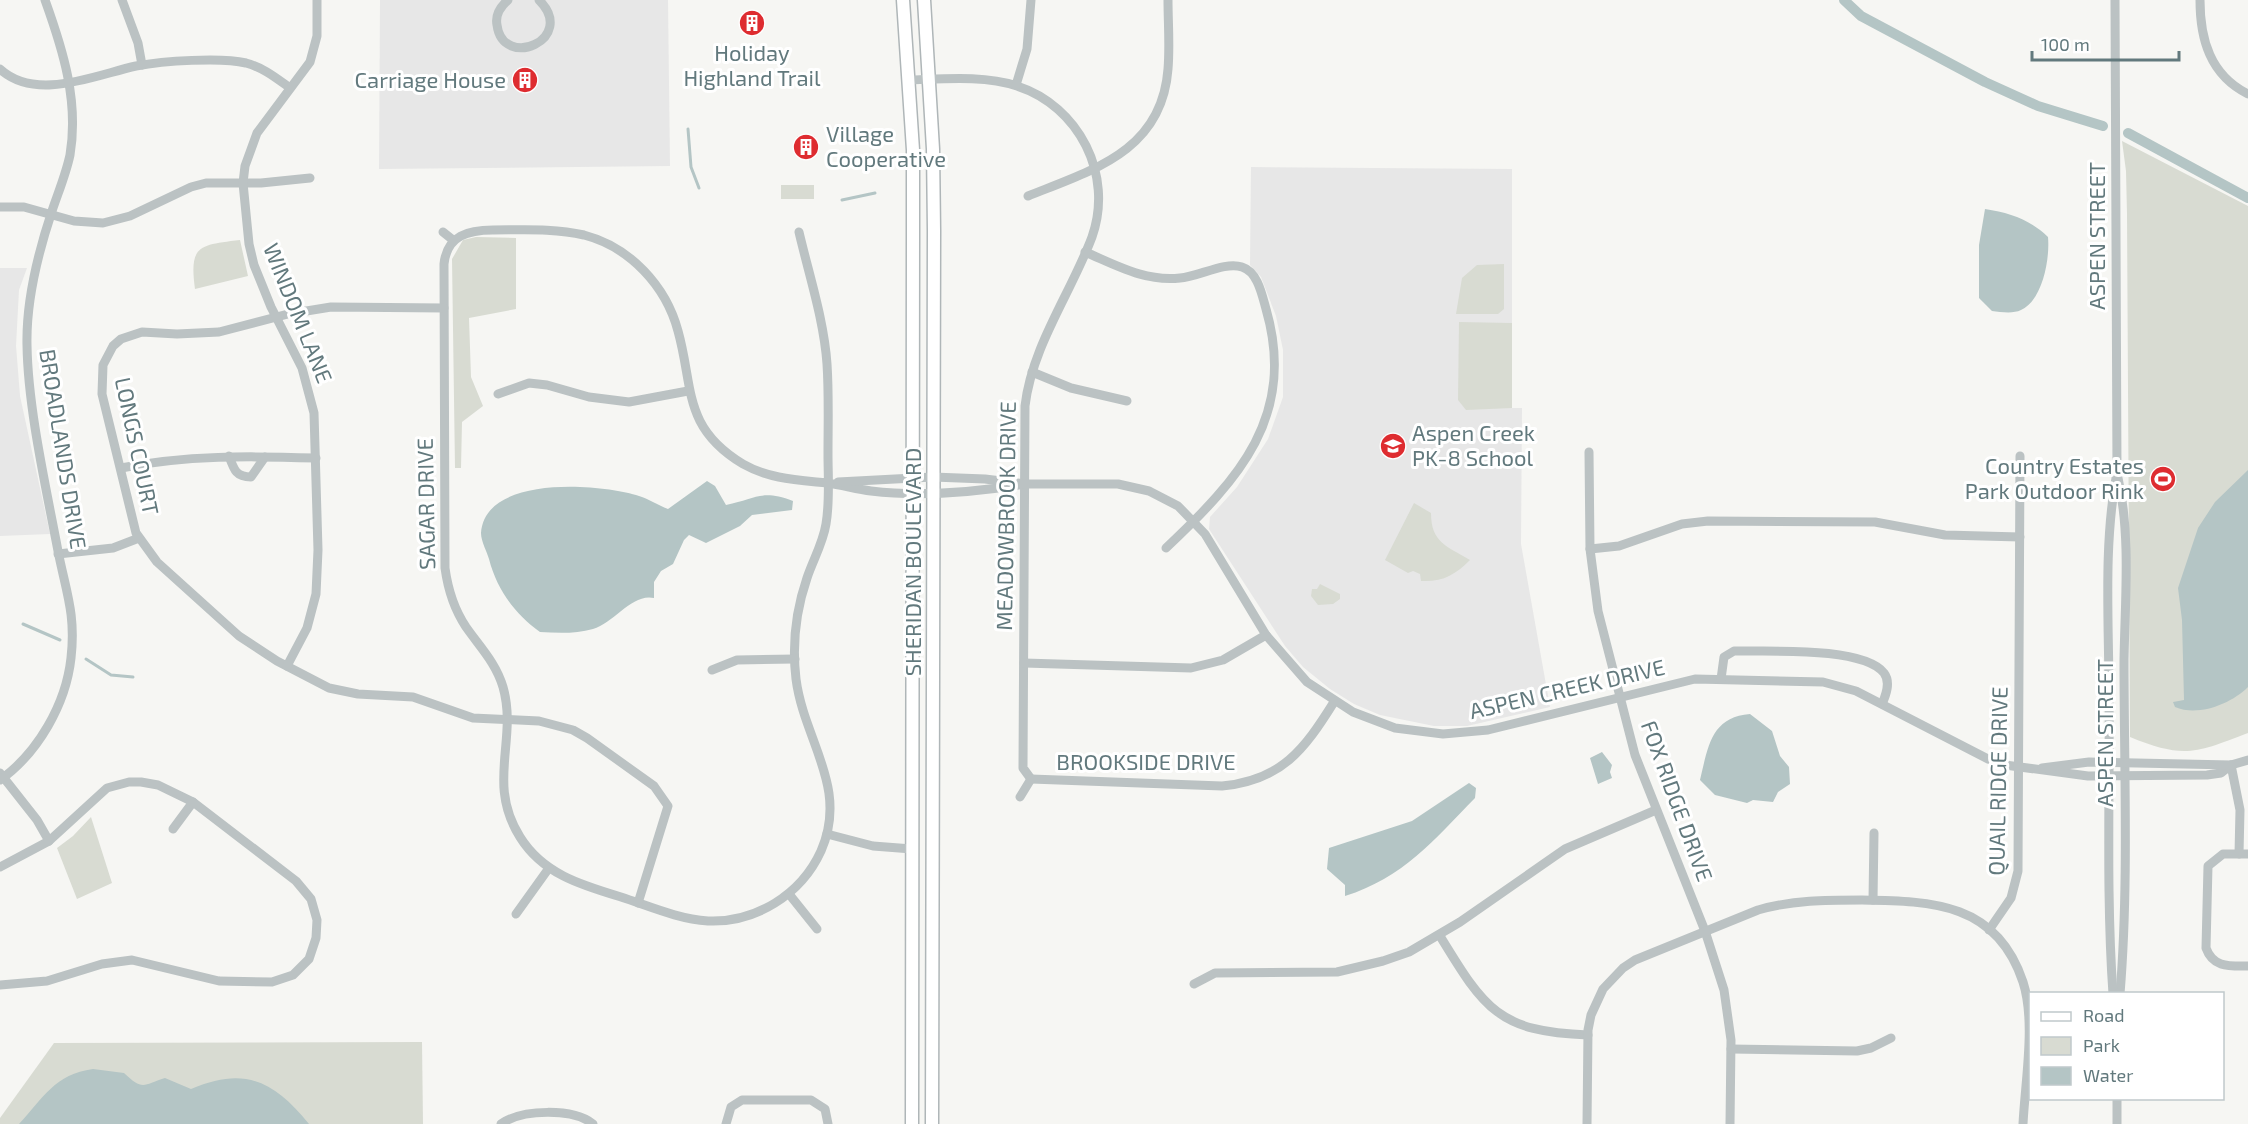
<svg xmlns="http://www.w3.org/2000/svg" width="2248" height="1124" font-family="'Exo 2',sans-serif">
<style>
.built{fill:#e7e7e7}
.green{fill:#d8dbd2}
.water{fill:#b4c5c5}
.lines{fill:none;stroke-linecap:round;stroke-linejoin:round}
.stream{stroke:#b4c5c5;stroke-width:3}
.canal{stroke:#b4c5c5;stroke-width:10}
.major-casing{stroke:#afb6b8;stroke-width:15}
.minor{stroke:#bbc2c3;stroke-width:9}
.major{stroke:#fff;stroke-width:12}
.labels{text-anchor:middle;stroke-width:6;stroke-linejoin:round;paint-order:stroke}
.poi-label{font-size:22px;fill:#62797d;stroke:#fff;text-anchor:end}
.street-label{font-size:22px;fill:#62797d;stroke:#fff}
</style>
<rect width="100%" height="100%" fill="#f6f6f3"/>
<g class="built">
<polygon points="380,0 668,0 670,166 379,169"/>
<polygon points="1251,167 1512,169 1512,408 1522,408 1521,544 1550,707 1467,726 1434,726 1380,715 1354,704 1330,689 1303,667 1285,646 1209,529 1210,517 1237,487 1268,439 1283,397 1283,350 1276,316 1261,277 1250,265"/>
<polygon points="0,268 27,268 19,290 16,346 20,396 50,534 0,536"/>
</g>
<g class="green">
<path d="M 2122,141 L 2248,206 L 2248,733 C 2196,753 2184,759 2130,737 L 2127,214 L 2126,171 Z"/>
<rect x="781" y="185" width="33" height="14"/>
<polygon points="476,237 516,238 516,309 469,318 471,377 483,406 462,422 461,468 455,468 452,259 463,240"/>
<path d="M 240,240 L 248,276 L 195,289 C 189,245 199,245 240,240 Z"/>
<polygon points="1504,264 1504,309 1498,314 1456,314 1462,278 1477,265"/>
<polygon points="1459,322 1512,323 1512,408 1466,410 1458,400"/>
<path d="M 1414,503 L 1431,513 C 1431,543 1447,546 1470,560 C 1455,575 1443,582 1421,581 L 1420,574 L 1413,571 L 1408,573 L 1385,560 Z"/>
<polygon points="1320,584 1340,594 1340,599 1333,604 1318,605 1311,596 1312,589 1317,589"/>
<polygon points="91,817 112,883 77,899 57,848 73,836"/>
<polygon points="422,1042 423,1124 0,1124 0,1118 54,1043"/>
</g>
<g class="water">
<path d="M 1985,209 C 2010,213 2029,219 2048,237 C 2050,258 2043,300 2021,310 C 2013,314 2001,312 1992,311 L 1979,298 L 1979,245 Z"/>
<path d="M 2248,470 L 2248,687 C 2231,704 2198,717 2175,707 L 2173,702 L 2184,700 L 2182,620 L 2178,588 L 2198,528 L 2215,502 Z"/>
<path d="M 707,481 L 715,486 L 726,505 C 756,499 761,489 793,501 L 792,510 L 752,515 L 740,526 L 706,543 L 689,535 L 684,540 L 673,564 L 661,571 L 654,582 L 654,598 C 632,593 614,623 593,629 C 576,634 557,633 540,632 C 515,614 497,590 489,559 C 487,552 481,541 481,533 C 485,474 602,484 639,496 C 649,499 658,505 668,509 Z"/>
<path d="M 1750,714 L 1772,731 L 1780,756 L 1789,767 L 1790,784 L 1778,792 L 1773,802 L 1753,800 L 1747,803 L 1715,795 L 1700,780 C 1708,747 1711,717 1750,714 Z"/>
<polygon points="1602,752 1612,765 1610,772 1612,778 1598,784 1590,758"/>
<path d="M 1469,783 L 1476,788 L 1475,798 C 1434,840 1403,878 1345,896 L 1345,885 L 1327,869 L 1329,848 L 1412,821 Z"/>
<path d="M 93,1069 L 124,1073 C 143,1091 143,1085 165,1078 L 191,1089 C 245,1066 274,1081 309,1124 L 19,1124 C 43,1098 55,1074 93,1069 Z"/>
</g>
<g class="lines">
<g class="stream">
<polyline points="688,129 691,167 699,188"/>
<polyline points="842,200 875,193"/>
<polyline points="23,624 60,640"/>
<polyline points="86,659 111,675 133,677"/>
</g>
<g class="canal">
<polyline points="1844,0 1861,16 1985,82 2038,106 2103,126"/>
<polyline points="2128,133 2248,198"/>
</g>
<g class="major-casing">
<g id="major">
<polyline points="903,0 913,150 913,234 912,1124"/>
<polyline points="924,0 933,149 934,231 932,1124"/>
</g>
</g>
<g class="minor">
<polyline points="122,0 138,43 142,65"/>
<path d="M 508,0 C 500,7 495,15 497,25 C 503,71 578,39 539,0"/>
<path d="M 2200,0 C 2200,39 2210,75 2248,94"/>
<path d="M 0,69 C 36,102 95,75 136,66 C 163,61 221,57 246,63 C 264,68 276,78 290,88"/>
<path d="M 908,80 C 943,79 984,75 1017,86 C 1079,106 1114,175 1092,237 C 1071,293 1032,346 1025,406 L 1023,768 L 1031,779"/>
<polyline points="1016,85 1027,49 1031,0"/>
<path d="M 1028,196 C 1093,170 1162,151 1168,69 C 1170,46 1168,23 1168,0"/>
<polyline points="0,207 24,207 74,221 103,223 130,216 191,187 206,183 261,183 310,178"/>
<polyline points="443,232 453,240"/>
<path d="M 799,232 C 809,275 824,320 827,364 C 829,394 828,424 828,454 C 828,477 830,501 826,524 C 823,543 813,560 807,578 C 796,610 792,645 796,679 C 804,741 849,787 821,851 C 801,895 755,923 708,921 C 678,919 649,906 621,897 C 581,885 543,874 520,837 C 486,783 518,740 503,687 C 496,663 480,647 466,627 C 454,609 448,590 445,568 L 444,264 C 447,235 469,230 493,230 C 523,230 554,228 584,235 C 630,247 666,286 678,331 C 694,388 682,427 743,464 C 769,479 798,480 827,483 C 842,485 856,489 871,491 C 920,497 977,492 1025,484"/>
<path d="M 1085,252 C 1116,265 1145,282 1180,278 C 1198,277 1225,261 1242,267 C 1258,272 1262,295 1266,309 C 1297,416 1239,479 1166,548"/>
<polyline points="444,308 331,307 288,314 219,332 177,334 142,332 121,339 113,346 103,365 102,394 136,533 157,562 239,636 277,661 329,688 358,694 413,697 473,718 539,721 573,730 587,738 654,786 668,806 638,903"/>
<polyline points="1032,372 1071,388 1127,401"/>
<polyline points="498,394 529,383 547,385 589,397 629,402 688,391"/>
<polyline points="1589,452 1590,549 1598,611 1635,755 1705,931 1724,990 1731,1040 1730,1124"/>
<path d="M 229,456 C 234,470 236,477 251,477 L 265,457"/>
<path d="M 121,468 C 186,455 250,456 316,458"/>
<path d="M 2118,478 C 2131,536 2125,600 2124,660 C 2124,771 2129,883 2120,994"/>
<polyline points="838,482 933,477 985,479 1025,484 1118,484 1149,491 1178,506 1205,534 1266,635 1307,682 1353,712 1395,728 1443,734 1488,730 1695,679 1823,682 1856,691 1988,759 2005,765 2088,776 2207,775 2221,773 2231,765"/>
<polyline points="1590,549 1619,546 1682,524 1708,521 1875,522 1945,535 2020,537"/>
<polyline points="58,554 113,548 139,538"/>
<polyline points="1024,663 1191,668 1223,660 1266,635"/>
<polyline points="287,666 307,628 316,594 318,550 314,413 302,368 271,307 254,265 249,244 243,183 245,166 257,133 310,62 317,36 317,0"/>
<polyline points="712,670 737,660 795,659"/>
<path d="M 1721,679 L 1724,657 L 1734,651 C 1767,652 1862,646 1884,673 C 1891,682 1886,695 1882,704"/>
<polyline points="2231,765 2240,810 2239,854"/>
<polyline points="2042,768 2089,762 2231,765 2248,760"/>
<polyline points="0,773 37,820 49,841"/>
<path d="M 1031,779 L 1222,786 C 1282,780 1304,750 1334,702"/>
<path d="M 0,780 C 38,753 66,704 71,658 C 76,614 66,592 58,551 C 46,487 28,409 27,345 C 26,300 38,253 52,211 C 58,193 66,174 70,155 C 79,101 63,50 45,0"/>
<polyline points="1020,797 1031,779"/>
<polyline points="173,829 193,802"/>
<polyline points="827,834 873,846 912,849"/>
<path d="M 2248,854 L 2223,854 L 2208,866 L 2206,948 C 2213,968 2230,966 2248,966"/>
<polyline points="0,867 49,841 107,788 129,782 141,782 158,785 193,802 296,881 311,899 317,920 316,938 309,959 293,975 272,982 219,981 132,960 102,964 47,981 0,985"/>
<polyline points="789,894 817,929"/>
<polyline points="1873,900 1874,833"/>
<polyline points="516,914 549,868"/>
<polyline points="1989,930 2011,898 2018,871 2020,456"/>
<path d="M 1440,936 C 1484,1008 1498,1032 1588,1035"/>
<polyline points="1194,984 1215,973 1337,972 1383,961 1409,952 1460,922 1565,849 1656,810"/>
<path d="M 2113,994 C 2106,894 2110,795 2109,696 C 2109,623 2103,545 2117,472 L 2115,0"/>
<polyline points="1731,1049 1857,1051 1871,1048 1891,1038"/>
<polyline points="2117,1098 2117,1124"/>
<path d="M 501,1124 C 522,1109 573,1108 593,1124"/>
<polyline points="726,1124 731,1107 742,1100 811,1100 825,1109 828,1124"/>
<path d="M 1587,1124 L 1588,1030 L 1591,1015 L 1603,989 L 1623,968 L 1635,960 L 1758,910 C 1793,900 1826,900 1862,900 C 1933,901 1997,903 2023,982 C 2036,1022 2025,1082 2023,1124"/>
</g>
<use href="#major" class="major"/>
</g>
<defs>
<g id="building-disc" transform="scale(1.35)"><circle r="9.5" fill="#de2c30" stroke="#fff"/><path d="M-4-6H4V6H1V3H-1V6H-4ZM-2.5-4.3h1.7v1.8h-1.7ZM.8-4.3h1.7v1.8H.8ZM-2.5-1h1.7V.8h-1.7ZM.8-1h1.7V.8H.8Z" fill="#fff"/></g>
<g id="school-disc" transform="scale(1.35)"><circle r="9.5" fill="#de2c30" stroke="#fff"/><path d="M0-5L7-2L0 1L-7-2ZM-4 1L0 2.5L4 1V4Q0 6-4 4Z" fill="#fff"/></g>
<g id="stadium-disc" transform="scale(1.35)"><circle r="9.5" fill="#de2c30" stroke="#fff"/><path d="M0-5a6.5 5 0 1 0 0 10a6.5 5 0 1 0 0-10ZM-3.5-1.8h7v3.6h-7Z" fill="#fff"/></g>
</defs>
<g fill-rule="evenodd">
<use href="#building-disc" x="752" y="23"/>
<use href="#building-disc" x="525" y="80"/>
<use href="#building-disc" x="806" y="147"/>
<use href="#school-disc" x="1393" y="446"/>
<use href="#stadium-disc" x="2163" y="479"/>
</g>
<g class="labels">
<g class="poi-label">
<text x="752" y="61" text-anchor="middle">Holiday<tspan x="752" dy="25">Highland Trail</tspan></text>
<text x="506" y="88">Carriage House</text>
<text x="826" y="142" text-anchor="start">Village<tspan x="826" dy="25">Cooperative</tspan></text>
<text x="1412" y="441" text-anchor="start">Aspen Creek<tspan x="1412" dy="25">PK-8 School</tspan></text>
<text x="2144" y="474">Country Estates<tspan x="2144" dy="25">Park Outdoor Rink</tspan></text>
</g>
<g class="street-label">
<text transform="translate(2097 236) rotate(-90)" y="8">ASPEN STREET</text>
<text transform="translate(298 313) rotate(68)" y="8">WINDOM LANE</text>
<text transform="translate(137 446) rotate(78)" y="8">LONGS COURT</text>
<text transform="translate(63 449) rotate(81)" y="8">BROADLANDS DRIVE</text>
<text transform="translate(426 504) rotate(-91)" y="8">SAGAR DRIVE</text>
<text transform="translate(1006 516) rotate(-89)" y="8">MEADOWBROOK DRIVE</text>
<text transform="translate(913 562) rotate(-90)" y="8">SHERIDAN BOULEVARD</text>
<text transform="translate(1567 689) rotate(-13)" y="8">ASPEN CREEK DRIVE</text>
<text transform="translate(2105 733) rotate(-90)" y="8">ASPEN STREET</text>
<text x="1146" y="770">BROOKSIDE DRIVE</text>
<text transform="translate(1998 781) rotate(-89)" y="8">QUAIL RIDGE DRIVE</text>
<text transform="translate(1677 801) rotate(70)" y="8">FOX RIDGE DRIVE</text>
</g>
</g>
<rect x="2029" y="992" width="195" height="108" fill="#ffffff" stroke="#c0c9cb" stroke-width="1.5"/>
<rect x="2041" y="1012" width="30" height="9" fill="#ffffff" stroke="#c0c9cb" stroke-width="1.5"/>
<text x="2083" y="1022" font-size="18" fill="#62797d">Road</text>
<rect x="2041" y="1037" width="30" height="18" fill="#d8dbd2" stroke="#c0c9cb" stroke-width="1.5"/>
<text x="2083" y="1052" font-size="18" fill="#62797d">Park</text>
<rect x="2041" y="1067" width="30" height="18" fill="#b4c5c5" stroke="#c0c9cb" stroke-width="1.5"/>
<text x="2083" y="1082" font-size="18" fill="#62797d">Water</text>
<path d="M2032 51v9h147v-9" fill="none" stroke="#62797d" stroke-width="3"/>
<text x="2041" y="51" font-size="18" fill="#62797d" stroke="#ffffff" stroke-width="4.5" paint-order="stroke">100 m</text>
</svg>
